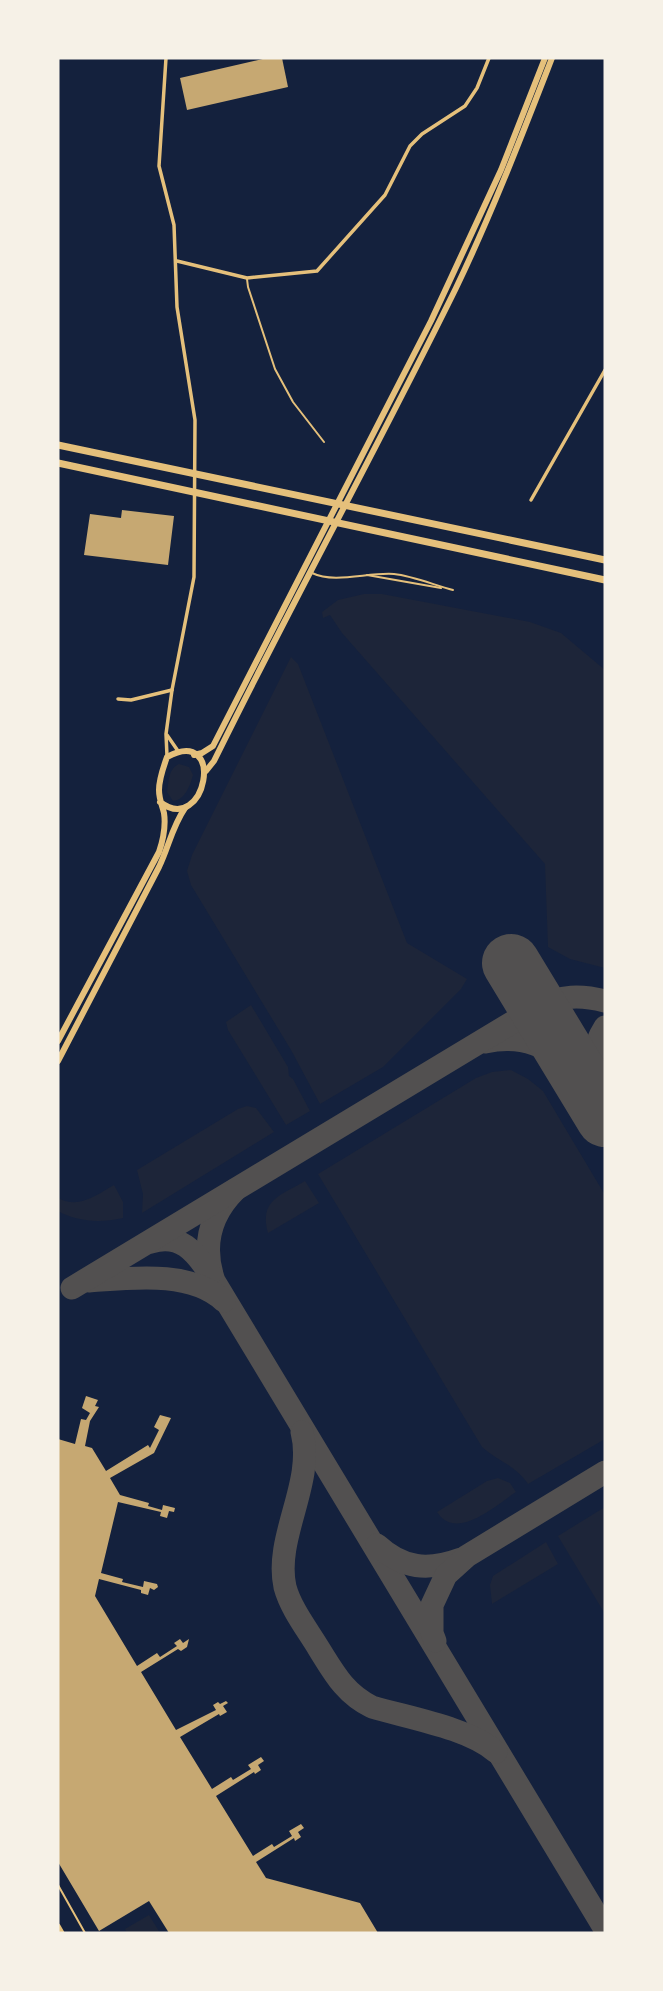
<svg xmlns="http://www.w3.org/2000/svg" width="663" height="1991" font-family="Quicksand,sans-serif">
<style>
.green{fill:#1d2539}
.lines{fill:none;stroke-linecap:round;stroke-linejoin:round}
.taxiway{stroke:#525050;stroke-width:23}
.runway{stroke:#525050;stroke-width:58}
.building{fill:#c6a872}
.service{stroke:#e5c07b;stroke-width:2}
.minor{stroke:#e5c07b;stroke-width:3.5}
.secondary{stroke:#e5c07b;stroke-width:5}
.primary{stroke:#e5c07b;stroke-width:6}
.motorway{stroke:#e5c07b;stroke-width:7}
</style>
<rect width="100%" height="100%" fill="#14213d"/>
<g class="green">
<polygon points="364,594 382,594 530,622 561,633 605,670 605,968 570,959 548,947 545,864 342,633 330,615 323,618 322,612 338,600"/>
<polygon points="291,657 298,664 407,943 467,979 461,989 383,1067 320,1104 291,1050 191,885 187,871 192,855"/>
<path d="M 179,764 L 189,767 L 193,775 C 190,786 185,800 173,801 L 167,792 C 169,781 168,769 179,764 Z"/>
<polygon points="251,1005 288,1067 289,1076 293,1079 310,1111 286,1125 228,1030 226,1022"/>
<path d="M 511,1070 L 528,1079 L 543,1091 L 605,1195 L 605,1439 L 528,1484 C 515,1465 499,1462 482,1447 L 318,1174 L 476,1078 L 492,1072 Z"/>
<polygon points="247,1106 256,1108 274,1132 142,1213 143,1194 137,1170 238,1109"/>
<path d="M 305,1181 L 319,1203 L 268,1233 C 259,1200 280,1196 305,1181 Z"/>
<path d="M 114,1185 L 123,1202 L 123,1218 C 100,1223 78,1222 58,1211 L 58,1198 C 79,1209 95,1196 114,1185 Z"/>
<path d="M 498,1478 L 510,1483 L 516,1492 C 496,1505 456,1542 437,1512 L 487,1481 Z"/>
<polygon points="605,1507 605,1614 558,1536"/>
<polygon points="546,1542 558,1564 492,1604 490,1585 493,1576"/>
<polygon points="149,1915 160,1933 127,1933 125,1929"/>
</g>
<g class="lines">
<g class="taxiway">
<path d="M 485,1042 C 548,1028 577,1072 605,1118"/>
<path d="M 599,1097 C 592,1071 590,1050 605,1027"/>
<path d="M 235,1190 C 209,1216 202,1246 214,1281 L 605,1929"/>
<path d="M 151,1242 C 180,1233 195,1251 210,1274"/>
<path d="M 89,1281 C 131,1278 191,1270 224,1301"/>
<path d="M 72,1288 L 538,1007 C 561,995 581,995 605,1001"/>
<path d="M 302,1432 C 315,1483 274,1537 285,1587 C 291,1609 307,1629 319,1649 C 334,1673 345,1694 372,1707 C 409,1718 469,1728 496,1752"/>
<path d="M 377,1545 C 403,1569 428,1571 461,1559"/>
<polyline points="435,1641 432,1633 432,1605 446,1575 467,1556 605,1472"/>
</g>
<polyline class="runway" points="511,963 605,1118"/>
</g>
<g class="building">
<polygon points="267,58 282,58 288,87 187,110 180,78"/>
<polygon points="122,510 174,516 168,565 84,555 90,514 121,518"/>
<polygon points="86,1396 98,1400 95,1406 99,1407 90,1421 85,1446 92,1448 106,1471 148,1445 150,1448 159,1430 154,1427 160,1415 171,1418 154,1453 110,1478 120,1495 149,1503 148,1506 162,1510 163,1505 175,1508 174,1512 169,1511 167,1518 160,1516 161,1512 118,1502 101,1573 123,1579 122,1582 143,1587 144,1581 157,1584 158,1587 154,1590 150,1588 148,1595 141,1593 141,1590 99,1579 95,1596 137,1666 157,1653 160,1657 177,1646 174,1643 180,1639 183,1643 189,1639 187,1647 181,1651 178,1649 141,1672 176,1730 216,1710 213,1705 218,1702 220,1704 226,1701 228,1703 223,1706 227,1712 220,1716 219,1714 180,1737 212,1789 231,1777 233,1780 251,1769 248,1765 261,1757 264,1761 258,1765 261,1770 255,1774 254,1772 216,1796 253,1856 272,1844 274,1847 292,1836 289,1831 301,1824 304,1828 298,1832 301,1837 295,1841 294,1838 256,1862 266,1878 360,1903 378,1933 169,1933 149,1901 99,1931 58,1862 58,1439 75,1444 81,1419 86,1420 90,1413 82,1408"/>
</g>
<g class="lines">
<g class="service">
<polyline points="247,279 248,287 275,369 293,402 324,442"/>
<path d="M 312,573 C 335,584 368,572 394,574 C 413,576 434,585 453,590"/>
<polyline points="367,575 441,588"/>
<polyline points="58,1885 85,1933"/>
</g>
<g class="minor">
<polyline points="166,58 159,166 174,225 177,307 195,420 194,577 172,690 166,734 167,756"/>
<polyline points="177,261 247,278 317,271 385,195 410,146 422,134 465,106 477,88 489,58"/>
<polyline points="531,500 605,370"/>
<polyline points="118,699 131,700 172,690"/>
<polyline points="167,735 178,751"/>
</g>
<polyline class="secondary" points="58,1926 62,1933"/>
<g class="primary">
<polyline points="194,755 202,753 213,746 431,321 501,170 545,58"/>
<path d="M 206,771 L 214,761 C 292,602 378,447 456,288 C 492,213 522,135 552,58"/>
<path d="M 58,1041 L 159,852 C 163,840 166,826 164,813 C 162,805 159,799 159,790 C 159,779 163,768 167,757 C 227,725 206,837 160,802"/>
<path d="M 58,1061 L 159,867 C 169,846 172,827 185,808"/>
</g>
<g class="motorway">
<polyline points="58,445 605,560"/>
<polyline points="58,463 605,580"/>
</g>
</g>
<rect width="663" height="1991" fill="none" stroke="#f6f1e7" stroke-width="119"/>
</svg>
